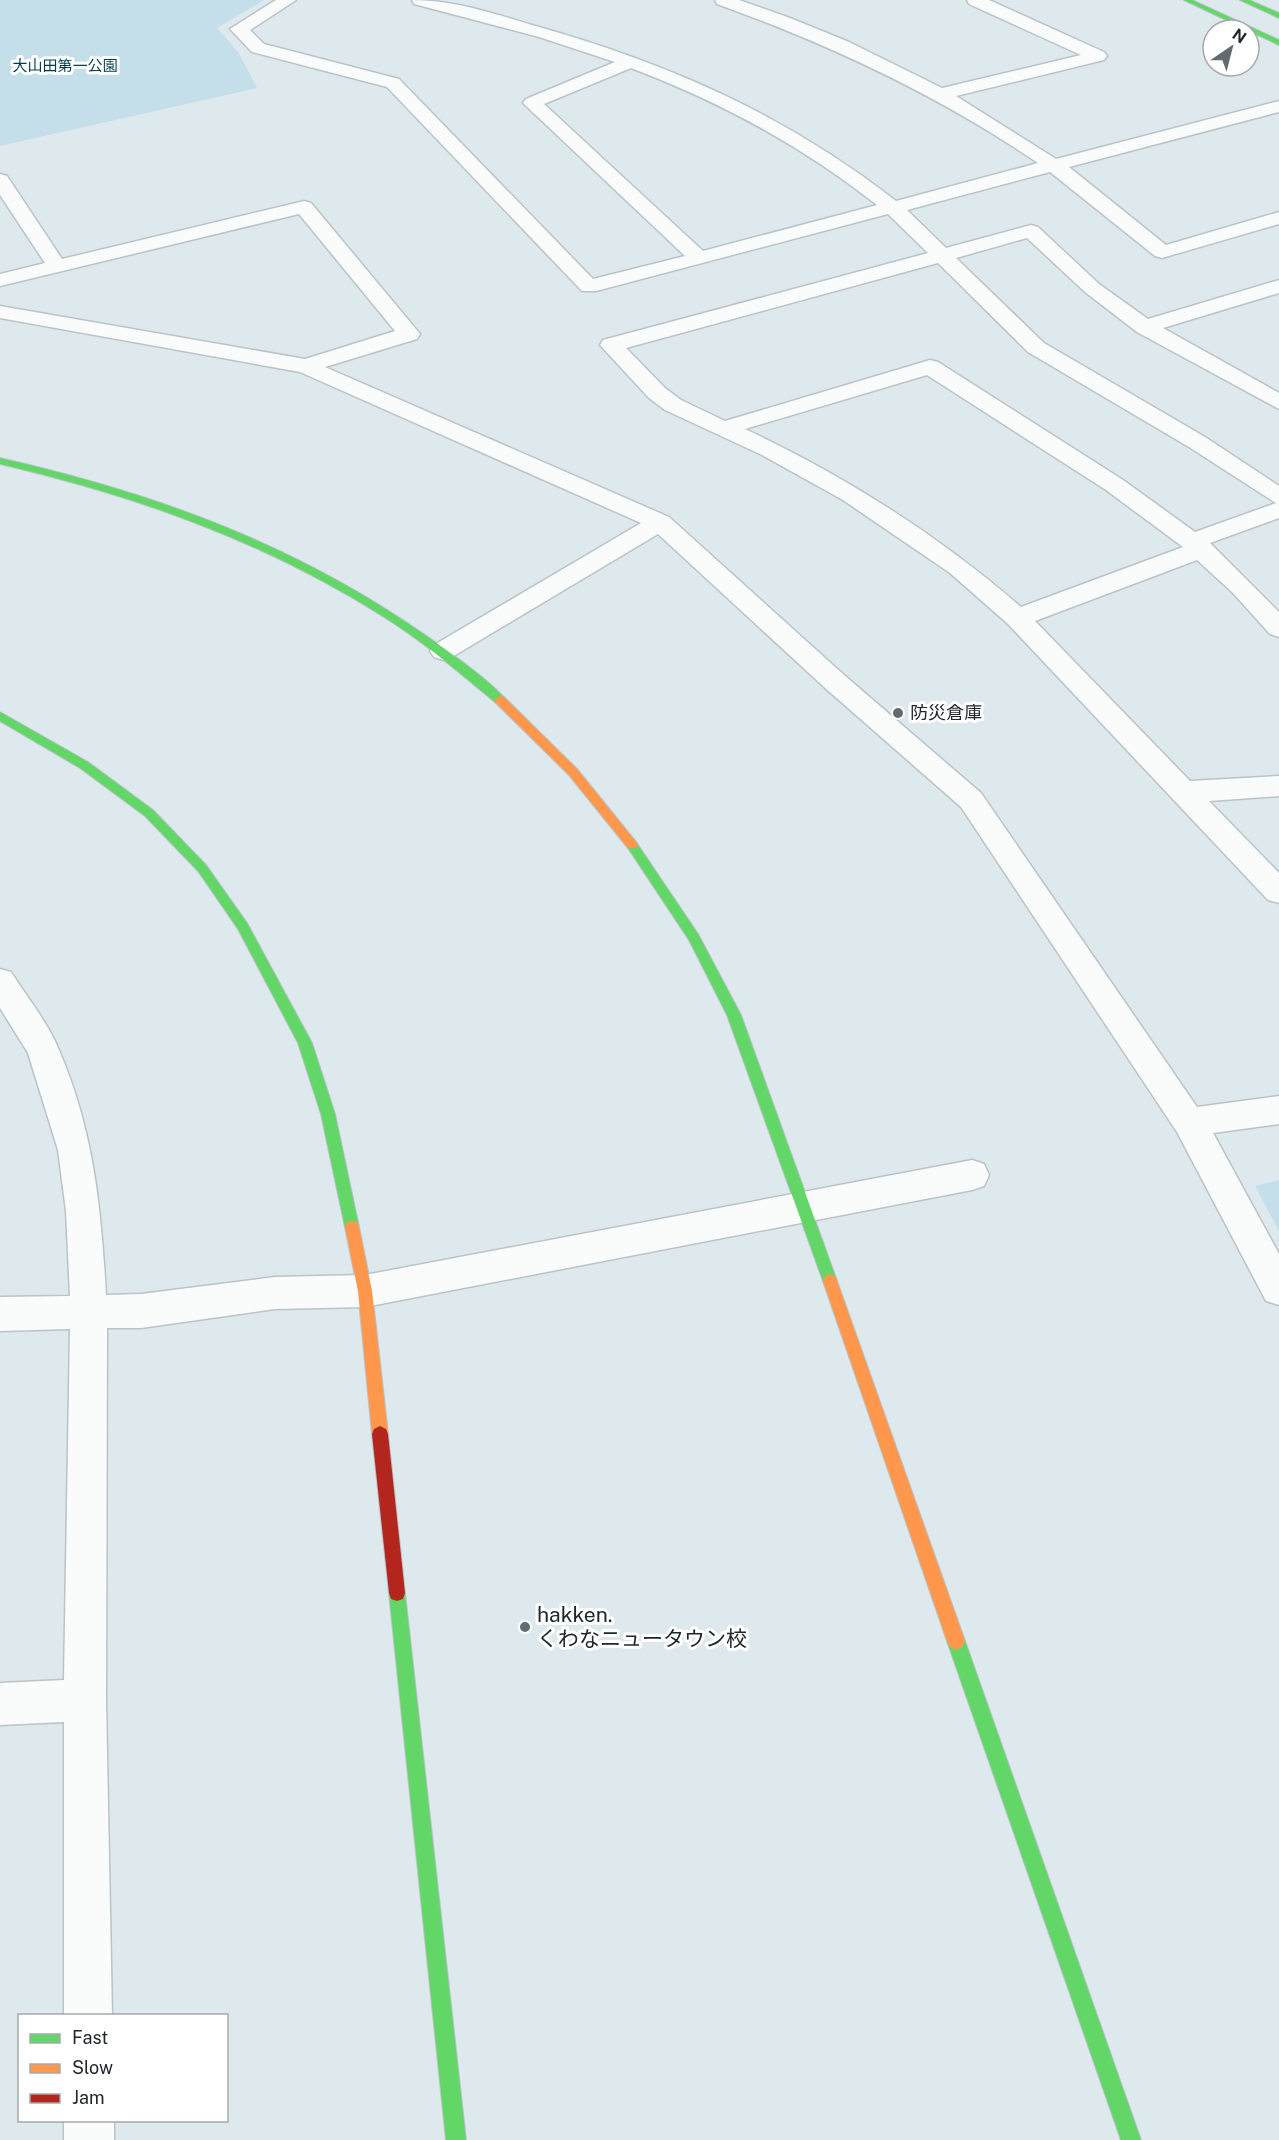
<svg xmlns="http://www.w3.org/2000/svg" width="1279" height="2140" font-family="'Public Sans','Noto Sans JP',sans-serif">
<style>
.green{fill:#c4deea}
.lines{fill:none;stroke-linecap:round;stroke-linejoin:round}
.street-casing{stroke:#bac3c8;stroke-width:3}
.fast-casing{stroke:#bac3c8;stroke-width:2}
.slow-casing{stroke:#bac3c8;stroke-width:2}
.jam-casing{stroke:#bac3c8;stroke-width:2}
.street{fill:#fafcfc;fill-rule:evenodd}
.fast{fill:#63d668;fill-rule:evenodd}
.slow{fill:#ff974d;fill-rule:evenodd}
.jam{fill:#b3261e;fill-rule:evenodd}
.poi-dot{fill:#626b6f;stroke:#fff;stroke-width:2}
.labels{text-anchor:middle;stroke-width:6;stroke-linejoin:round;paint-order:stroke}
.far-park-label{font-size:15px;fill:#003a4d;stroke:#fff}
.poi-label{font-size:18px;fill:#20272b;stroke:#fff;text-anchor:start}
.near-poi-label{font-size:21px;fill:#20272b;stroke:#fff;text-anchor:start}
</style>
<rect width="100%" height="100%" fill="#dee9ee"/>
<g class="green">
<polygon points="0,0 264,0 217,28 238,52 257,88 0,146"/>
<polygon points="1279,1180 1279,1231 1255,1186"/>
</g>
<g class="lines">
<g class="street-casing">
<g id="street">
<path d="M 276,0 L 296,0 L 250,30 L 264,44 L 399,79 L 593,279 L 685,256 L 523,103 L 526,99 L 615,62 L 539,37 L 414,4 L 412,0 C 453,0 492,13 532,25 C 668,63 784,114 896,201 L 1038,163 C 938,95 831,45 717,4 L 715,0 L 739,0 L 790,18 L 849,42 L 942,88 L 1081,55 L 969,4 L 967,0 L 989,0 L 1104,52 L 1107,56 L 1104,60 L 956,96 L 1056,159 L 1279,101 L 1279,112 L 1069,167 L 1166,245 L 1279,212 L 1279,224 L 1162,258 L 1155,256 L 1050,172 L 907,210 L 946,248 L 1031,225 L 1038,227 L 1099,284 L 1148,319 L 1279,280 L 1279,293 L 1163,328 L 1279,393 L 1279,409 L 1137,332 L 1085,292 L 1027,238 L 956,258 L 1044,343 L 1205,437 L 1279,486 L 1279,518 L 1210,543 L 1279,612 L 1279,637 L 1270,634 L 1233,593 L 1197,560 L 1035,621 L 1190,781 L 1279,776 L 1279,796 L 1209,801 L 1279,873 L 1279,903 L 1268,900 L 1008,624 L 950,573 L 843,500 L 762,455 L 665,410 L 649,398 L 600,345 L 603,340 L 928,253 L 888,214 L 596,291 L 582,291 L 387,87 L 252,52 L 230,29 ZM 631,68 C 721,102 802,146 877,205 L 703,251 L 544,104 ZM 938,263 L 1028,352 L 1189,447 L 1276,503 L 1195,532 L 1123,480 L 938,362 L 930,360 L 725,421 L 681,400 L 665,388 L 626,348 ZM 927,375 L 1106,490 L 1183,547 L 1021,607 C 938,535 845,476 745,429 Z"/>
<polygon points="0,174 7,176 62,259 304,201 311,203 420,334 417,339 325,367 669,517 844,675 981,793 1197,1107 1279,1096 1279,1124 1213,1133 1279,1254 1279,1305 1266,1301 1177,1132 961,807 824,687 658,534 452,657 443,660 434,657 430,651 434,645 641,523 300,372 0,318 0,306 305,359 395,331 299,214 0,286 0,274 45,263 0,195"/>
<path d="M 0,969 L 11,972 C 27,997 48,1023 59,1050 C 94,1132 101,1208 106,1295 L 141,1294 L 275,1277 L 365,1275 L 972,1160 L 984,1164 L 989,1175 L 984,1186 L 972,1190 L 365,1307 L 275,1309 L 141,1328 L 107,1328 L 106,1700 L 112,2016 L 64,2016 L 64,1722 L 0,1725 L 0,1683 L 64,1680 L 70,1329 L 0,1331 L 0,1297 L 70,1296 L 66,1211 L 58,1150 L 28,1053 L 0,1008 Z"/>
<rect x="64" y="2120" width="50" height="20"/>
</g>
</g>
<g class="fast-casing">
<g id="fast">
<polygon points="1184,0 1192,0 1279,40 1279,45"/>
<polygon points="1240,0 1249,0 1279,13 1279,18"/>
<path d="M 0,458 C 157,494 295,544 428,637 C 449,652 491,681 506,700 L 504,703 L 496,703 C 460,673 424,642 384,617 C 264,541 137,496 0,464 Z"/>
<polygon points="0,712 88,762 153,810 206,865 247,923 312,1043 335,1114 359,1227 357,1232 352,1233 347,1232 345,1227 321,1114 298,1043 238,929 198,871 145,816 80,768 0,721"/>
<polygon points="632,841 636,842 698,934 741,1015 837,1281 835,1286 830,1288 825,1286 823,1281 727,1015 689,940 626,845"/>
<polygon points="397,1585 403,1587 405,1593 466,2140 446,2140 389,1593 391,1587"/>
<polygon points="956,1632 962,1635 965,1641 1141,2140 1121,2140 947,1641 950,1635"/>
</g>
</g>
<g class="slow-casing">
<g id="slow">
<polygon points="500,696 504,697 577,769 636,842 638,845 636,848 628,848 569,775 496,703 494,700"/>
<polygon points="352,1221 357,1222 359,1227 372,1291 388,1434 386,1439 380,1442 374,1439 372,1434 358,1291 345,1227 347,1222"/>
<polygon points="830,1274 835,1276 837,1281 965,1641 962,1647 956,1650 950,1647 947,1641 823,1281 825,1276"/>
</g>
</g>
<g class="jam-casing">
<polygon id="jam" points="380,1426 386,1429 388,1434 405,1593 403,1599 397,1601 391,1599 389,1593 372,1434 374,1429"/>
</g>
<use href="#street" class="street"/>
<use href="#fast" class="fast"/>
<use href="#slow" class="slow"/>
<use href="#jam" class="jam"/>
</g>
<g class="poi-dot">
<circle cx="898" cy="713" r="6"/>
<circle cx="525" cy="1627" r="6"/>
</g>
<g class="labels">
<g class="far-park-label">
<text x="65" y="71">大山田第一公園</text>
</g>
<g class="poi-label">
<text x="910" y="719">防災倉庫</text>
</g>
<g class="near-poi-label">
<text x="537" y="1622">hakken.<tspan x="537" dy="24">くわなニュータウン校</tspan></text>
</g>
</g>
<rect x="18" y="2014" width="210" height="108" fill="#ffffff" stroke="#a6a9aa" stroke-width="1.5"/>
<rect x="30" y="2034" width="30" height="9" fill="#63d668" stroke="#a6a9aa" stroke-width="1.5"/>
<text x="72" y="2044" font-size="18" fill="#20272b">Fast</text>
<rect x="30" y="2064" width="30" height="9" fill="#ff974d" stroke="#a6a9aa" stroke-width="1.5"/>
<text x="72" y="2074" font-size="18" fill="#20272b">Slow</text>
<rect x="30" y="2094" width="30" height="9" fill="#b3261e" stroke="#a6a9aa" stroke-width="1.5"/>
<text x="72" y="2104" font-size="18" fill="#20272b">Jam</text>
<g transform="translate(1231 48) rotate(35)"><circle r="28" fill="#ffffff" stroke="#a6a9aa" stroke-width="1.5"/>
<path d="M0-4.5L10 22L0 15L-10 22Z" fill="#626b6f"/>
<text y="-9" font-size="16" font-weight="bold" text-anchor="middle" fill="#20272b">N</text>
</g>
</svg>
